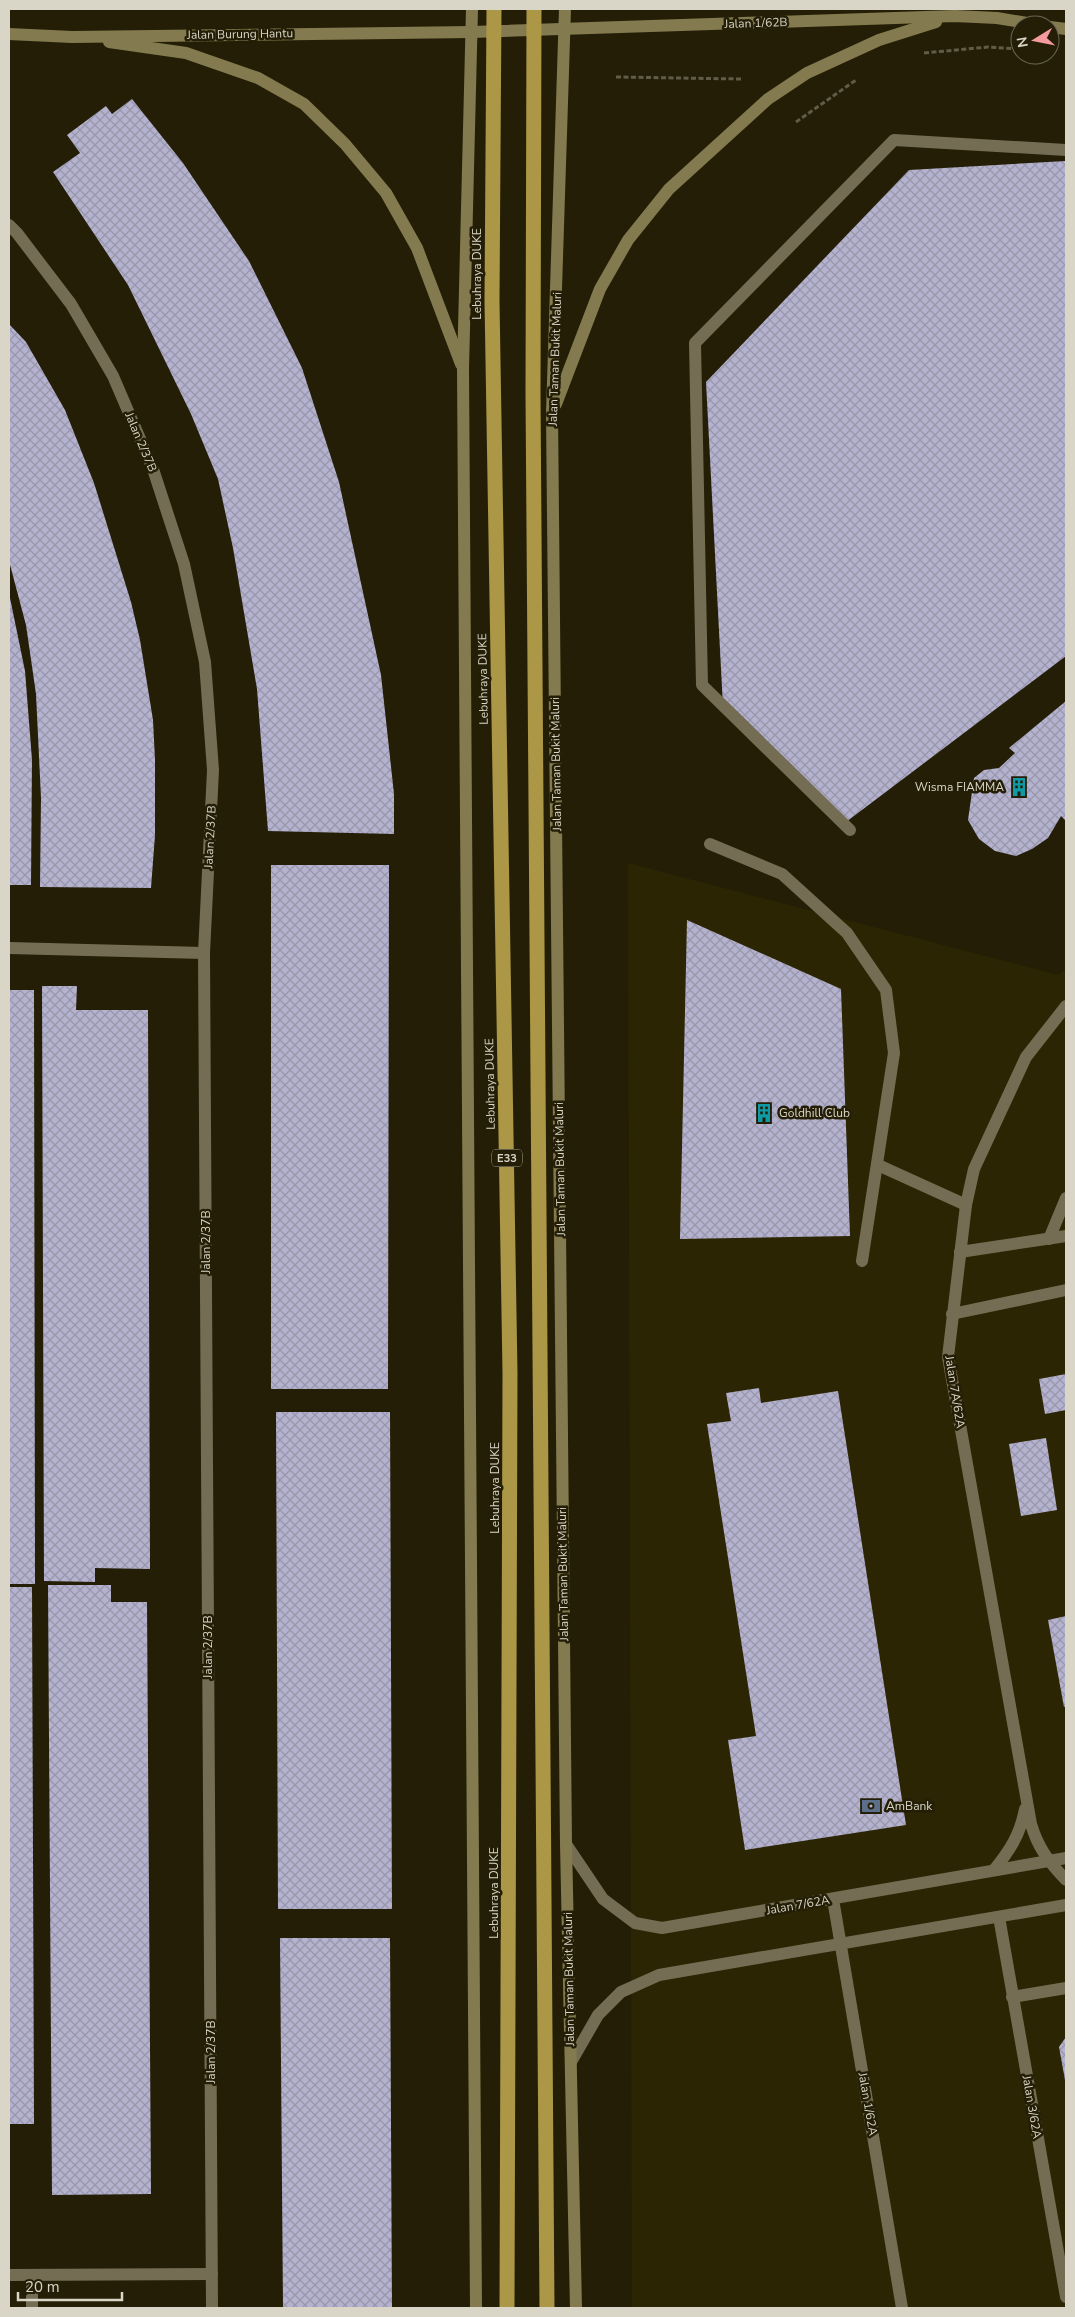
<svg xmlns="http://www.w3.org/2000/svg" width="1075" height="2317" font-family="'Nunito Sans',sans-serif">
<style>
.built{fill:#2c2503}
.building{fill:url(#building-cross-hatch)}
.lines{fill:none;stroke-linecap:round;stroke-linejoin:round}
.path{stroke:#615c47;stroke-width:3;stroke-dasharray:5 2.5;stroke-linecap:butt}
.service{stroke:#746d53;stroke-width:12}
.minor{stroke:#746d53;stroke-width:12}
.secondary{stroke:#847a4f;stroke-width:12}
.motorway{stroke:#ab9745;stroke-width:15}
.labels{text-anchor:middle;stroke-width:5;stroke-linejoin:round;paint-order:stroke}
.shield{fill:#241e06;stroke:#a39f8d;stroke-width:1}
.shield-label{font-size:11px;font-weight:bold;fill:#d9d6c7}
.street-label{font-size:12px;fill:#d9d6c7;stroke:#241e06}
.poi-label{font-size:12px;fill:#d9d6c7;stroke:#241e06;text-anchor:start}
</style>
<defs>
<pattern id="building-cross-hatch" width="8" height="8" patternUnits="userSpaceOnUse" patternTransform="scale(1.25)"><rect width="8" height="8" fill="#b4b2cf"/><path d="M0 0l8 8M0 8l8-8" fill="none" stroke="#9796aa"/></pattern>
</defs>
<rect width="100%" height="100%" fill="#241e06"/>
<polygon class="built" points="628,863 1058,975 1066,969 1066,2308 632,2308"/>
<g class="building">
<polygon points="132,99 183,163 249,261 302,368 339,482 381,675 394,794 394,834 268,831 257,689 233,548 218,479 191,414 128,285 53,172 80,153 67,135 106,106 112,114"/>
<polygon points="1066,161 1066,656 846,822 723,707 706,382 909,170"/>
<polygon points="9,324 26,342 65,410 94,483 131,602 140,640 153,720 155,760 155,835 151,888 40,887 41,798 36,694 26,625 9,561"/>
<polygon points="10,598 25,671 32,760 31,885 9,885"/>
<polygon points="1066,701 1066,821 1061,816 1048,838 1032,849 1016,856 995,851 979,839 968,820 974,778 984,770 999,768 1015,753 1009,748"/>
<polygon points="271,865 389,865 388,1389 271,1389"/>
<polygon points="687,920 841,989 850,1236 680,1239"/>
<polygon points="42,986 77,986 76,1010 148,1010 150,1569 95,1568 95,1582 44,1581"/>
<polygon points="9,990 34,990 35,1584 9,1584"/>
<polygon points="1066,1374 1066,1410 1045,1414 1039,1379"/>
<polygon points="759,1388 761,1403 838,1391 906,1825 745,1850 728,1740 756,1736 707,1424 731,1421 726,1393"/>
<polygon points="276,1412 390,1412 392,1909 278,1909"/>
<polygon points="1046,1438 1057,1510 1021,1516 1009,1444"/>
<polygon points="48,1585 111,1585 111,1602 147,1602 151,2194 52,2195"/>
<polygon points="9,1587 32,1587 34,2124 9,2124"/>
<polygon points="1066,1616 1066,1706 1064,1707 1048,1620"/>
<polygon points="280,1938 390,1938 392,2308 283,2308"/>
<polygon points="1066,2037 1066,2079 1065,2080 1059,2047"/>
</g>
<g class="lines">
<g class="path">
<polyline points="924,53 988,47 1020,49"/>
<polyline points="616,77 742,79"/>
<polyline points="796,122 856,80"/>
</g>
<g class="service">
<polyline points="850,830 702,685 695,343 894,140 1066,150"/>
<polyline points="710,844 782,874 847,933 886,990 894,1053 862,1261"/>
<polyline points="878,1165 966,1205"/>
<polyline points="1049,1239 1066,1198"/>
<polyline points="960,1252 1066,1236"/>
<polyline points="952,1314 1066,1290"/>
<polyline points="32,2275 32,2308"/>
</g>
<g class="minor">
<polyline points="9,225 17,233 71,304 113,376 153,469 184,564 205,662 213,770 204,953 212,2308"/>
<polyline points="9,948 204,953"/>
<path d="M 1066,1006 L 1026,1057 L 974,1169 L 966,1205 L 948,1357 L 1031,1824 C 1038,1848 1049,1862 1066,1880"/>
<polyline points="566,1844 603,1899 635,1923 662,1928 1066,1858"/>
<path d="M 994,1870 C 1010,1850 1020,1835 1025,1809"/>
<polyline points="833,1899 902,2308"/>
<polyline points="999,1917 1066,2297"/>
<polyline points="1012,1997 1066,1988"/>
<polyline points="571,2062 598,2015 621,1992 659,1975 1066,1905"/>
<polyline points="9,2275 212,2274"/>
</g>
<g class="secondary">
<polyline points="472,9 463,369 476,2308"/>
<polyline points="565,9 552,413 566,1844 576,2308"/>
<polyline points="1050,27 1066,29"/>
<polyline points="9,34 72,37 472,32 955,16 997,18 1039,25"/>
<polyline points="109,42 186,53 258,78 304,104 345,144 386,193 417,248 461,364"/>
<polyline points="556,404 600,289 628,240 669,189 768,99 807,73 879,40 936,22"/>
</g>
<g class="motorway">
<polyline points="494,9 492,301 510,1373 507,2308"/>
<polyline points="534,9 533,394 547,2308"/>
</g>
</g>
<defs>
<g id="building-bare" transform="scale(1.5)"><path d="M-4-6H4V6H1V3H-1V6H-4ZM-2.5-4.3h1.7v1.8h-1.7ZM.8-4.3h1.7v1.8H.8ZM-2.5-1h1.7V.8h-1.7ZM.8-1h1.7V.8H.8Z" fill="#0f9aa8" stroke="#241e06" stroke-width="2.5" paint-order="stroke"/></g>
<g id="bank-bare" transform="scale(1.5)"><path d="M-6-4H6V4H-6ZM0-2.3a2.3 2.3 0 1 0 0 4.6a2.3 2.3 0 1 0 0-4.6Z" fill="#5c6f8a" stroke="#241e06" stroke-width="2.5" paint-order="stroke"/></g>
</defs>
<g fill-rule="evenodd">
<use href="#building-bare" x="1019" y="787"/>
<use href="#building-bare" x="764" y="1113"/>
<use href="#bank-bare" x="871" y="1806"/>
</g>
<g class="labels">
<rect class="shield" x="492" y="1149.5" width="30" height="17" rx="4"/>
<g class="shield-label">
<text x="507" y="1162">E33</text>
</g>
<g class="street-label">
<text transform="translate(756 23) rotate(-2)" y="4">Jalan 1/62B</text>
<text transform="translate(240 34) rotate(-1)" y="4">Jalan Burung Hantu</text>
<text transform="translate(477 274) rotate(-90)" y="4">Lebuhraya DUKE</text>
<text transform="translate(555 359) rotate(-88)" y="4">Jalan Taman Bukit Maluri</text>
<text transform="translate(141 442) rotate(67)" y="4">Jalan 2/37B</text>
<text transform="translate(483 679) rotate(-91)" y="4">Lebuhraya DUKE</text>
<text transform="translate(556 764) rotate(-91)" y="4">Jalan Taman Bukit Maluri</text>
<text transform="translate(210 837) rotate(-87)" y="4">Jalan 2/37B</text>
<text transform="translate(490 1084) rotate(-91)" y="4">Lebuhraya DUKE</text>
<text transform="translate(560 1169) rotate(-91)" y="4">Jalan Taman Bukit Maluri</text>
<text transform="translate(206 1242) rotate(-90)" y="4">Jalan 2/37B</text>
<text transform="translate(955 1392) rotate(81)" y="4">Jalan 7A/62A</text>
<text transform="translate(495 1488) rotate(-90)" y="4">Lebuhraya DUKE</text>
<text transform="translate(563 1574) rotate(-91)" y="4">Jalan Taman Bukit Maluri</text>
<text transform="translate(208 1647) rotate(-90)" y="4">Jalan 2/37B</text>
<text transform="translate(494 1893) rotate(-90)" y="4">Lebuhraya DUKE</text>
<text transform="translate(798 1905) rotate(-10)" y="4">Jalan 7/62A</text>
<text transform="translate(569 1979) rotate(-91)" y="4">Jalan Taman Bukit Maluri</text>
<text transform="translate(211 2052) rotate(-90)" y="4">Jalan 2/37B</text>
<text transform="translate(868 2104) rotate(80)" y="4">Jalan 1/62A</text>
<text transform="translate(1032 2107) rotate(80)" y="4">Jalan 3/62A</text>
</g>
<g class="poi-label">
<text x="1004" y="791" text-anchor="end">Wisma FIAMMA</text>
<text x="779" y="1117">Goldhill Club</text>
<text x="886" y="1810">AmBank</text>
</g>
</g>
<rect width="1075" height="2317" fill="none" stroke="#d9d6c7" stroke-width="20"/>
<g transform="translate(1035 40) rotate(260)"><circle r="24" fill="#241e06" stroke="#6c6853"/>
<path d="M0-4L9 19L0 12L-9 19Z" fill="#f59b9e"/>
<text y="-8" font-size="14" font-weight="bold" text-anchor="middle" fill="#d9d6c7">N</text>
</g>
<path d="M18 2292v8h104v-8" fill="none" stroke="#d9d6c7" stroke-width="2.5"/>
<text x="25" y="2292" font-size="15" fill="#d9d6c7" stroke="#241e06" stroke-width="4" paint-order="stroke">20 m</text>
</svg>
